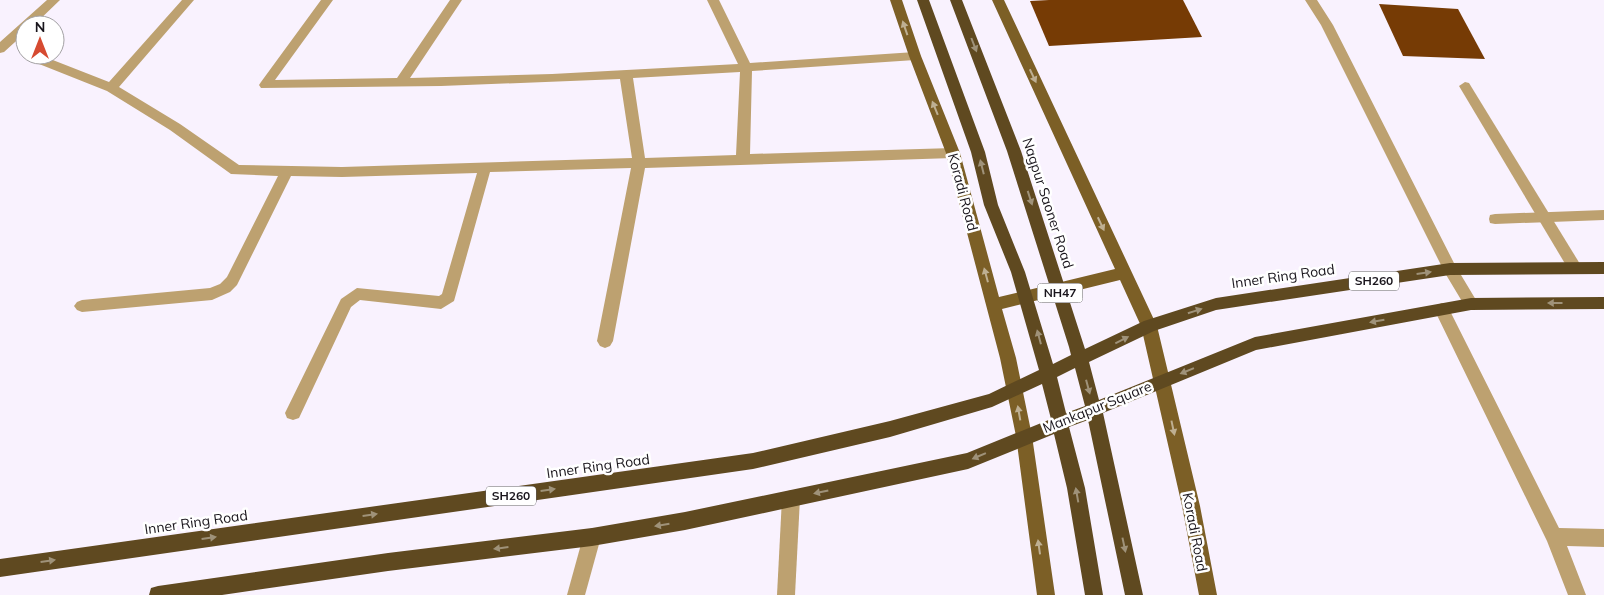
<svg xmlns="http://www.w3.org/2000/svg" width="1604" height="595" font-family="Mulish,sans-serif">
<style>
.building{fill:#763b05}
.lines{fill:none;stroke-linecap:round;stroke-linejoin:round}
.lane{fill:#bda170;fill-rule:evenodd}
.street{fill:#bda170;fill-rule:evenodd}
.primary{fill:#7c5f26;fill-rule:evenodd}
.highway{fill:#5f4920;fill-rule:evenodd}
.oneway{fill:#beaf92}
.oneway2{fill:#9f9279}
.labels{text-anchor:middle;stroke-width:5;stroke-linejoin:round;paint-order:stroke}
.shield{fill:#fff;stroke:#5e5b60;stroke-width:1}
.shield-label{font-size:12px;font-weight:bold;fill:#19151c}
.street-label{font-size:14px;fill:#19151c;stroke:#fff}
</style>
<rect width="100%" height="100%" fill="#f9f2fe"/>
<g class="building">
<polygon points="1049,0 1183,0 1202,37 1049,46 1030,1"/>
<polygon points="1379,4 1458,9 1485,59 1403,56"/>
</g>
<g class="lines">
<polygon class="lane" points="1604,210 1604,220 1495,224 1490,223 1489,219 1490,215 1495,214"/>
<g class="street">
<polygon points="47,0 60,0 34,25 25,25 25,33 4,52 0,53 0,42"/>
<path d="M 182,0 L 194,0 L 119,87 L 180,124 L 239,165 L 342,167 L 632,158 L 620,79 L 441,86 L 261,88 L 259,85 L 261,82 L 321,0 L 333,0 L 275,80 L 397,78 L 450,0 L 462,0 L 410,78 L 552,74 L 738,64 L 707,0 L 719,0 L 750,63 L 915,52 L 921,56 L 915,60 L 752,71 L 750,154 L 953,148 L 958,150 L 960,153 L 958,156 L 953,158 L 645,168 L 613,341 L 610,346 L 605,348 L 600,346 L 597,341 L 631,168 L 490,172 L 454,301 L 441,309 L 360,300 L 351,307 L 299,418 L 293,420 L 287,418 L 285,413 L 341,299 L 357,288 L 439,296 L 442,294 L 477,173 L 342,177 L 291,176 L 237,285 L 230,292 L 212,300 L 82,312 L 77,310 L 74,306 L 77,302 L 82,300 L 210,288 L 220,284 L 227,277 L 278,176 L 231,174 L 170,130 L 107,91 L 24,58 L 22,55 L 25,52 L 25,55 L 40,55 L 109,82 ZM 740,72 L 736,155 L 645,158 L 633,78 Z"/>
<polygon points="1305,0 1317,0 1333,25 1455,265 1476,300 1479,304 1476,308 1471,310 1466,308 1445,273 1321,25"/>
<polygon points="1465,82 1469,83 1580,264 1582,268 1580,272 1575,274 1570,272 1459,86"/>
<polygon points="1442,303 1447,305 1559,528 1604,529 1604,547 1567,546 1586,595 1568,595 1547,541 1434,309 1437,305"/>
<polygon points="791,490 797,492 800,498 795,595 777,595 782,498 785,492"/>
<polygon points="592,528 598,531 601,537 585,595 567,595 583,537 586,531"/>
</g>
<polygon class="primary" points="890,0 902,0 921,56 960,153 999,297 1115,269 992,0 1004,0 1157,326 1200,506 1217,595 1199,595 1182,506 1141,326 1120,280 1002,309 1016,358 1032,436 1055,595 1037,595 1016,436 1000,358 946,153 909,56"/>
<path class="highway" d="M 917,0 L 929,0 L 985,152 L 998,205 L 1025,272 L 1053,364 L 1071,355 L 1069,347 L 1007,151 L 950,0 L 962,0 L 1021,151 L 1085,349 L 1144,321 L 1216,298 L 1450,263 L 1604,262 L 1604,274 L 1450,275 L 1216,310 L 1154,331 L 1089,362 L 1099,400 L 1255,337 L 1471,298 L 1604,297 L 1604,309 L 1471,310 L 1256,350 L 1103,413 L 1143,595 L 1125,595 L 1088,420 L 1069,427 L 1085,488 L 1103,595 L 1085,595 L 1067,488 L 1054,434 L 968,469 L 685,530 L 592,546 L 388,571 L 222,595 L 149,595 L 151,588 L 158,586 L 388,553 L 592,528 L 685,512 L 967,453 L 1051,419 L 1042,384 L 992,407 L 890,437 L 753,469 L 0,577 L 0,559 L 753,453 L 890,421 L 989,394 L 1039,370 L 1011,272 L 984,205 L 971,152 ZM 1075,368 L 1085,406 L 1066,413 L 1057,377 Z"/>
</g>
<defs><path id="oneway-solid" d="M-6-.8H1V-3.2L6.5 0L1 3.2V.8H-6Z" transform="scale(1.25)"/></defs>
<g class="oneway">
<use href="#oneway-solid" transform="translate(905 28) rotate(-109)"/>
<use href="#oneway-solid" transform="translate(1033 76) rotate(65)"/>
<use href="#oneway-solid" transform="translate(935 108) rotate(-112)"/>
<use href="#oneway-solid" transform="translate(1101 224) rotate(65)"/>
<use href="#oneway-solid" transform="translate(986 275) rotate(-105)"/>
<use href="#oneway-solid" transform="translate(1019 413) rotate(-100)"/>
<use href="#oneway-solid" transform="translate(1173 428) rotate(78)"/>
<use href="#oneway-solid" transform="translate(1039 547) rotate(-98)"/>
</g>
<g class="oneway2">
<use href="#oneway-solid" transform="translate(974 45) rotate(69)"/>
<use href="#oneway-solid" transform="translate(982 167) rotate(-104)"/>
<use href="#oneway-solid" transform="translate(1030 198) rotate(72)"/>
<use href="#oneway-solid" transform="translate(1424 273) rotate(-8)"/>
<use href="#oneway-solid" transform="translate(1555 303) rotate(180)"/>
<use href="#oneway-solid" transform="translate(1195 311) rotate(-18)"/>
<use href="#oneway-solid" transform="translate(1377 321) rotate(170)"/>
<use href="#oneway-solid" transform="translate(1039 337) rotate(-105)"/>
<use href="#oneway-solid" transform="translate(1122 340) rotate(-27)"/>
<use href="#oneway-solid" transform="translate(1187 371) rotate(158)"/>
<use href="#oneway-solid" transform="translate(1088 387) rotate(75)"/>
<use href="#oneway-solid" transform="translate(979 456) rotate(157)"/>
<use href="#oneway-solid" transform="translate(548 490) rotate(-8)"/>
<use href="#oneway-solid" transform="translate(821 492) rotate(168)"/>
<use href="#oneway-solid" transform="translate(1077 495) rotate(-100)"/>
<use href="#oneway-solid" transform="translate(370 515) rotate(-8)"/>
<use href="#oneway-solid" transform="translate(662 525) rotate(171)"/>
<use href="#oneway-solid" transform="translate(209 538) rotate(-8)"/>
<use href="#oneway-solid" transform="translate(1124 545) rotate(78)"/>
<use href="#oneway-solid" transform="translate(501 548) rotate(173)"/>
<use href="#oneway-solid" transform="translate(48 561) rotate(-8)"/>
</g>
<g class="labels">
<g class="shield">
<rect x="1349" y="271.5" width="50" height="19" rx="4"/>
<rect x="1037.5" y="283.5" width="45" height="19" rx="4"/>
<rect x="486" y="486.5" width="50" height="19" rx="4"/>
</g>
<g class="shield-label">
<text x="1374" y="285">SH260</text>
<text x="1060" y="297">NH47</text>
<text x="511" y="500">SH260</text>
</g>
<g class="street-label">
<text transform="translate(963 192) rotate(75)" y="5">Koradi Road</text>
<text transform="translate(1048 203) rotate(72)" y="5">Nagpur Saoner Road</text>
<text transform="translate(1283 276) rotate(-8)" y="5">Inner Ring Road</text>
<text transform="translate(1097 407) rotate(-22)" y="5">Mankapur Square</text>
<text transform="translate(598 466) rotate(-8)" y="5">Inner Ring Road</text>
<text transform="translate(196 522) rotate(-8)" y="5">Inner Ring Road</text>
<text transform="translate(1195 532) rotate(79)" y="5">Koradi Road</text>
</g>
</g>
<g transform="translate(40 40)"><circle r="24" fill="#ffffff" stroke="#a3a1a4"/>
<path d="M0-4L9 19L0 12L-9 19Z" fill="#d64a31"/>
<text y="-8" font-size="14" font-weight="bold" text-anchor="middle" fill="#19151c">N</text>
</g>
</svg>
